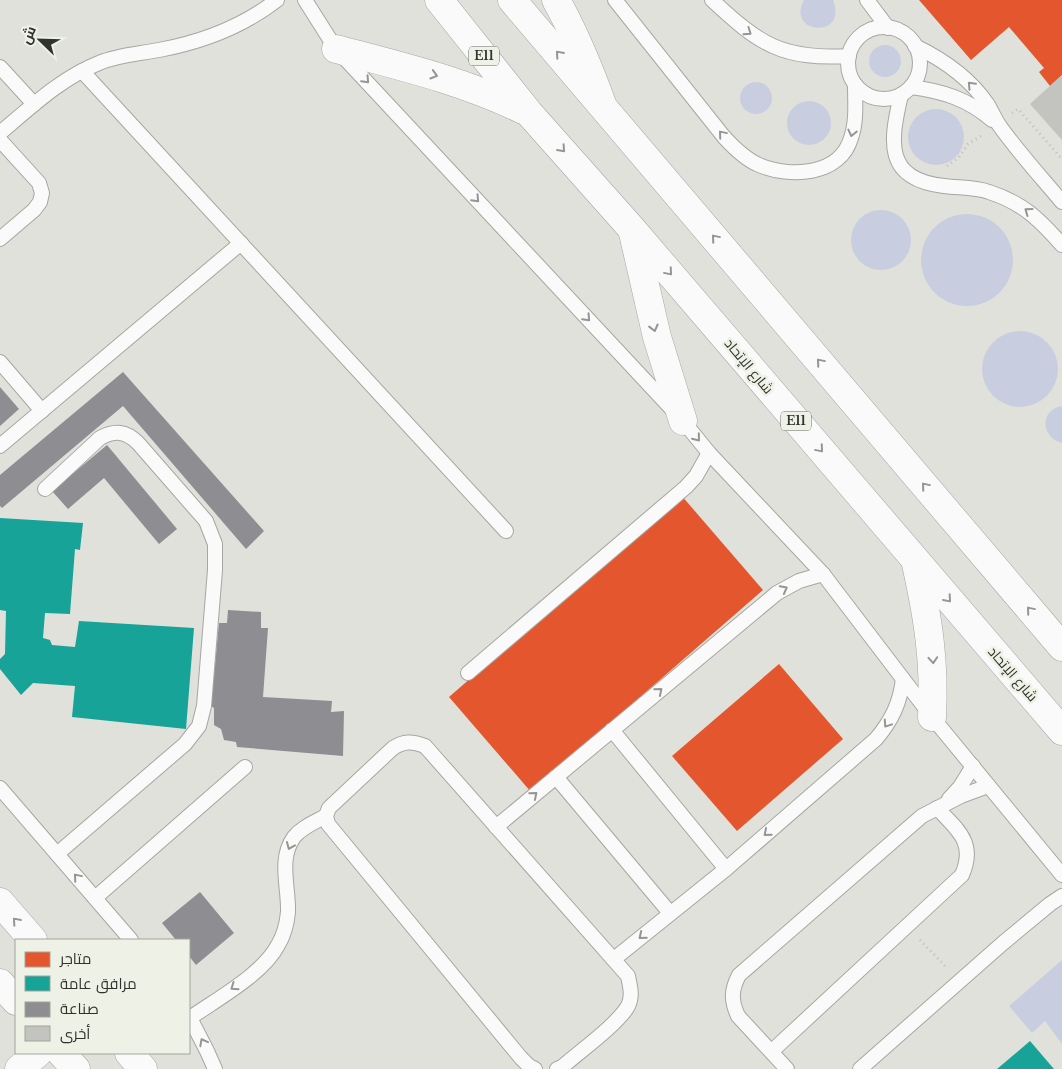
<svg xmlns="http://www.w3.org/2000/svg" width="1062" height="1069" font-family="'Libre Baskerville',Cairo,serif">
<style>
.green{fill:#c8cedf}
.shops{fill:#e4572e}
.public{fill:#17a398}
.industry{fill:#8d8d92}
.building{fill:#c3c3bf}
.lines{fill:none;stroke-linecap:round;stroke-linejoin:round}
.lane-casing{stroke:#a6a7a2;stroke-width:16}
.street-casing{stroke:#a6a7a2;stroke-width:29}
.secondary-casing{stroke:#a6a7a2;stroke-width:29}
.highway-casing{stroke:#a6a7a2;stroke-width:29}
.path{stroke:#bfc0bd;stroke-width:3;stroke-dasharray:1 4;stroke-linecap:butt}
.lane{stroke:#fafafa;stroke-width:14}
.street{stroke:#fafafa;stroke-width:28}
.secondary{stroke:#fafafa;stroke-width:28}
.highway{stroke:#fafafa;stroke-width:28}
.oneway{stroke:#959694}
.labels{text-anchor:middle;stroke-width:5;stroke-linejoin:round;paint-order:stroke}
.shield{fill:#eef1e5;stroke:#696b64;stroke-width:1}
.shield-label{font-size:12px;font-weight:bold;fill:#30322d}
.street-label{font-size:14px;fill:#30322d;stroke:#eef1e5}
</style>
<rect width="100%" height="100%" fill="#e0e1db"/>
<g class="green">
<path d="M 804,0 L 833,0 C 849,39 785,35 804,0 Z"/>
<circle cx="885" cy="61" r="16"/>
<circle cx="756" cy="98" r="16"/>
<circle cx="809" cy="123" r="22"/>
<circle cx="936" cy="137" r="28"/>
<circle cx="881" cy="240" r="30"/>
<circle cx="967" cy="260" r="46"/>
<circle cx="1020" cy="369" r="38"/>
<path d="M 1062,406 L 1062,443 C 1041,438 1039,410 1062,406 Z"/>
<polygon points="1062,960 1062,1044 1045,1021 1032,1033 1009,1006"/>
</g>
<g class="shops">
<polygon points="919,0 1062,0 1062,75 1050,86 1039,72 1044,68 1009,27 971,60"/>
<polygon points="681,495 763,590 531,792 449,697"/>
<polygon points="779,664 843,739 737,831 672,756"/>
</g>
<g class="public">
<polygon points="0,518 83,523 80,550 75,549 70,614 45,613 43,638 50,640 52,645 75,647 79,621 194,628 186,729 72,717 75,686 33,683 21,695 0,669 0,659 5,654 6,611 0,610"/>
<polygon points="1030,1041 1054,1069 997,1069"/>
</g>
<g class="industry">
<polygon points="123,372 264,531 246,549 123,406 2,508 0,506 0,475"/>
<polygon points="0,387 19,409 0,426"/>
<polygon points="107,445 177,529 159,544 104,478 68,509 52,491"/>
<polygon points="228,610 261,612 261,628 268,628 263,697 332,701 331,712 344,711 343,756 237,747 236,742 224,740 221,729 214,725 214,708 211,706 219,623 227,623"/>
<polygon points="200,892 234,933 196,965 189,956 189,940 176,940 162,923"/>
</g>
<polygon class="building" points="1062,75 1062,140 1030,104"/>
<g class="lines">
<g class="lane-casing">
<g id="lane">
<polyline points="305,0 336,49 683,421 709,453 823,574 932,717 1062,875"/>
<path d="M 615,0 L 724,137 C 734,148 745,159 759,165 C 790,178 840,176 851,138 C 857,121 855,102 855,85"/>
<path d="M 712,0 C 759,44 782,60 849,56"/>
<polyline points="867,0 888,28"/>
<circle cx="884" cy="63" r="36"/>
<path d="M 915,46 C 944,60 970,78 988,105 C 992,112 995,119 999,125 C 1018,152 1041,177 1062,202"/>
<polyline points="0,67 34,104"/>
<polyline points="82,71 506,531"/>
<path d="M 911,87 C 942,91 968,99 992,120"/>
<path d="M 901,95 C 890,142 884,179 944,186 C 958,188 975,187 989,192 C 1023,203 1039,219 1062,245"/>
<path d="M 0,133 C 31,107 61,78 99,63 C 118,55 138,54 159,50 C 202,42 242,27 277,0"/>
<polyline points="0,140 39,183 42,193 40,202 34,210 0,239"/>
<polyline points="0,362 42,411"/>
<polyline points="0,446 241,243"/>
<path d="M 45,489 L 100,438 C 115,430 126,431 138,443 L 206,521 L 215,544 L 215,570 L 204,706 L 199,726 L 185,744 L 57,854"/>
<polyline points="468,673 686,487 696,476 709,453"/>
<polyline points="612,730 726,869"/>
<polyline points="556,777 670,913"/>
<polyline points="0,788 131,940"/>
<polyline points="949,799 960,787 973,766"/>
<polyline points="496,827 777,593 799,581 823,574"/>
<polyline points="95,898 245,767"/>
<path d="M 614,959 L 726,869 L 876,739 C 892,720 900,703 903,679"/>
<polyline points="189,1016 207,1051 215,1069"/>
<path d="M 190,1018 C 217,999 263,974 278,945 C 284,935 287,923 288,912 C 289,888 278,859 294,837 C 302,827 315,822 326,816"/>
<path d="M 772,1051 L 962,875 C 976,843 958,830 937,808"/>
<path d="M 535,1069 L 529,1066 L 521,1058 L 328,824 L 326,816 L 329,808 L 393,748 C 404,741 412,741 425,746 L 628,976 C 630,986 633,996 628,1006 C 618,1024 579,1052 562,1067 L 557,1069"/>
<path d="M 787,1069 L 738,1016 C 731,1001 731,990 739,975 L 922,816 L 961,796 L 988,786"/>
<polyline points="860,1069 1003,943 1050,904 1062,896"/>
</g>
</g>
<g class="street-casing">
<polyline id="street" points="19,1069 38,1053"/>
</g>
<g class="secondary-casing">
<g id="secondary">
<path d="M 556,0 C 575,34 589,68 602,104"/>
<polyline points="0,902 33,940"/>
<polyline points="0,983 16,1001"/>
<polyline points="61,1053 76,1069"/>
<polyline points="129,1053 143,1069"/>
</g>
</g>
<g class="highway-casing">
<g id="highway">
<polyline points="439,0 529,113 632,229 1062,731"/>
<polyline points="512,0 1062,647"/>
<path d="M 336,49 C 400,66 464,81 523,110"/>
<polyline points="633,233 657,337 683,421"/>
<path d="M 916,564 C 928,618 935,662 932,717"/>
</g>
</g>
<g class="path">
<polyline points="1012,113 1018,109 1062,159"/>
<polyline points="947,166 959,157 968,144 981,136"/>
<polyline points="920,940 947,968"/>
</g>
<use href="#lane" class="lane"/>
<use href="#street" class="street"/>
<use href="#secondary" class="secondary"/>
<use href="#highway" class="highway"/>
</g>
<defs><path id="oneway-chevron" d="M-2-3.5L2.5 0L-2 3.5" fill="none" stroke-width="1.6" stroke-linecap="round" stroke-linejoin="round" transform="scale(1.25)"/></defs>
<g class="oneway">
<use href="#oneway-chevron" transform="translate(748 32) rotate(35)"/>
<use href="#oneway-chevron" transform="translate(559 54) rotate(-131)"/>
<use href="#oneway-chevron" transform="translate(434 75) rotate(17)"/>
<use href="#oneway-chevron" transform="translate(366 80) rotate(47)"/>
<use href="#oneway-chevron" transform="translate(971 85) rotate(-133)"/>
<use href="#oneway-chevron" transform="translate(852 133) rotate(103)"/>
<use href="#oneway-chevron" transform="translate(722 134) rotate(-130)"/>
<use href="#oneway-chevron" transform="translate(562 149) rotate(48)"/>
<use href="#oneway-chevron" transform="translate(476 199) rotate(47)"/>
<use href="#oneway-chevron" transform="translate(1028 211) rotate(-144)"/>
<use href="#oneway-chevron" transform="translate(715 238) rotate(-130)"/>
<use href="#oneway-chevron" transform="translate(669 272) rotate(50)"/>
<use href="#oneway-chevron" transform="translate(587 318) rotate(47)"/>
<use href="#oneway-chevron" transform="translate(654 328) rotate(76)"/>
<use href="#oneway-chevron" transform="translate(820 362) rotate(-130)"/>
<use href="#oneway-chevron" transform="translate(697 438) rotate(51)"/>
<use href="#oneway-chevron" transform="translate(820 449) rotate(50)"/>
<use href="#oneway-chevron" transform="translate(925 486) rotate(-130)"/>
<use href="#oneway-chevron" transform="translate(784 589) rotate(-28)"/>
<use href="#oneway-chevron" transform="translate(948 599) rotate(49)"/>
<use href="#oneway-chevron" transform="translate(1030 610) rotate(-130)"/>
<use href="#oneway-chevron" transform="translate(933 660) rotate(86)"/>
<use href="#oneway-chevron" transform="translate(659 691) rotate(-40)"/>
<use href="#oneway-chevron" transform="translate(887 724) rotate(124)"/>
<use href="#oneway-chevron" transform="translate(534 795) rotate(-40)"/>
<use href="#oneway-chevron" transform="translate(767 833) rotate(139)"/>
<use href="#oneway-chevron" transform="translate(290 846) rotate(113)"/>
<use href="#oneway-chevron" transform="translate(77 877) rotate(-130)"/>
<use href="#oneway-chevron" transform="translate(16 921) rotate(-131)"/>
<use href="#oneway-chevron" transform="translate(642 936) rotate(141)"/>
<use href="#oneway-chevron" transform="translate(234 987) rotate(145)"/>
<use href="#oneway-chevron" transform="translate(203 1042) rotate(-118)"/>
</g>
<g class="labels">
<g class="shield">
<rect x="469" y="46.5" width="30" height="19" rx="4"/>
<rect x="781" y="411.5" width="30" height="19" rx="4"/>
</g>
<g class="shield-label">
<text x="484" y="60">E11</text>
<text x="796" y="425">E11</text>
</g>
<g class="street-label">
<text transform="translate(749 366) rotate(50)" y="5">شارع الإتحاد</text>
<text transform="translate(1013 674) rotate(49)" y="5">شارع الإتحاد</text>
</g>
</g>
<rect x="15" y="939" width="175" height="115" fill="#eef1e5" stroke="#a2a59b"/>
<rect x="25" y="952" width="25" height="15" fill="#e4572e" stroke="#a2a59b"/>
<text x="60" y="964" font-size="15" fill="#30322d">متاجر</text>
<rect x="25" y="976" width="25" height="15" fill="#17a398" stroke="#a2a59b"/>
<text x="60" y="989" font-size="15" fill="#30322d">مرافق عامة</text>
<rect x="25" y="1002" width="25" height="15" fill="#8d8d92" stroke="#a2a59b"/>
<text x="60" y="1014" font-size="15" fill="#30322d">صناعة</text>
<rect x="25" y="1026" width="25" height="15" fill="#c3c3bf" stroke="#a2a59b"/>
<text x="60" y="1039" font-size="15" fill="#30322d">أخرى</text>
<g transform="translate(40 40) rotate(293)" stroke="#eef1e5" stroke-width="4" paint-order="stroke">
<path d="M0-4L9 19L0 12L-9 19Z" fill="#30322d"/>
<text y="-8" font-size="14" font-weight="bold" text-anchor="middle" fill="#30322d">ش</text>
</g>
</svg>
